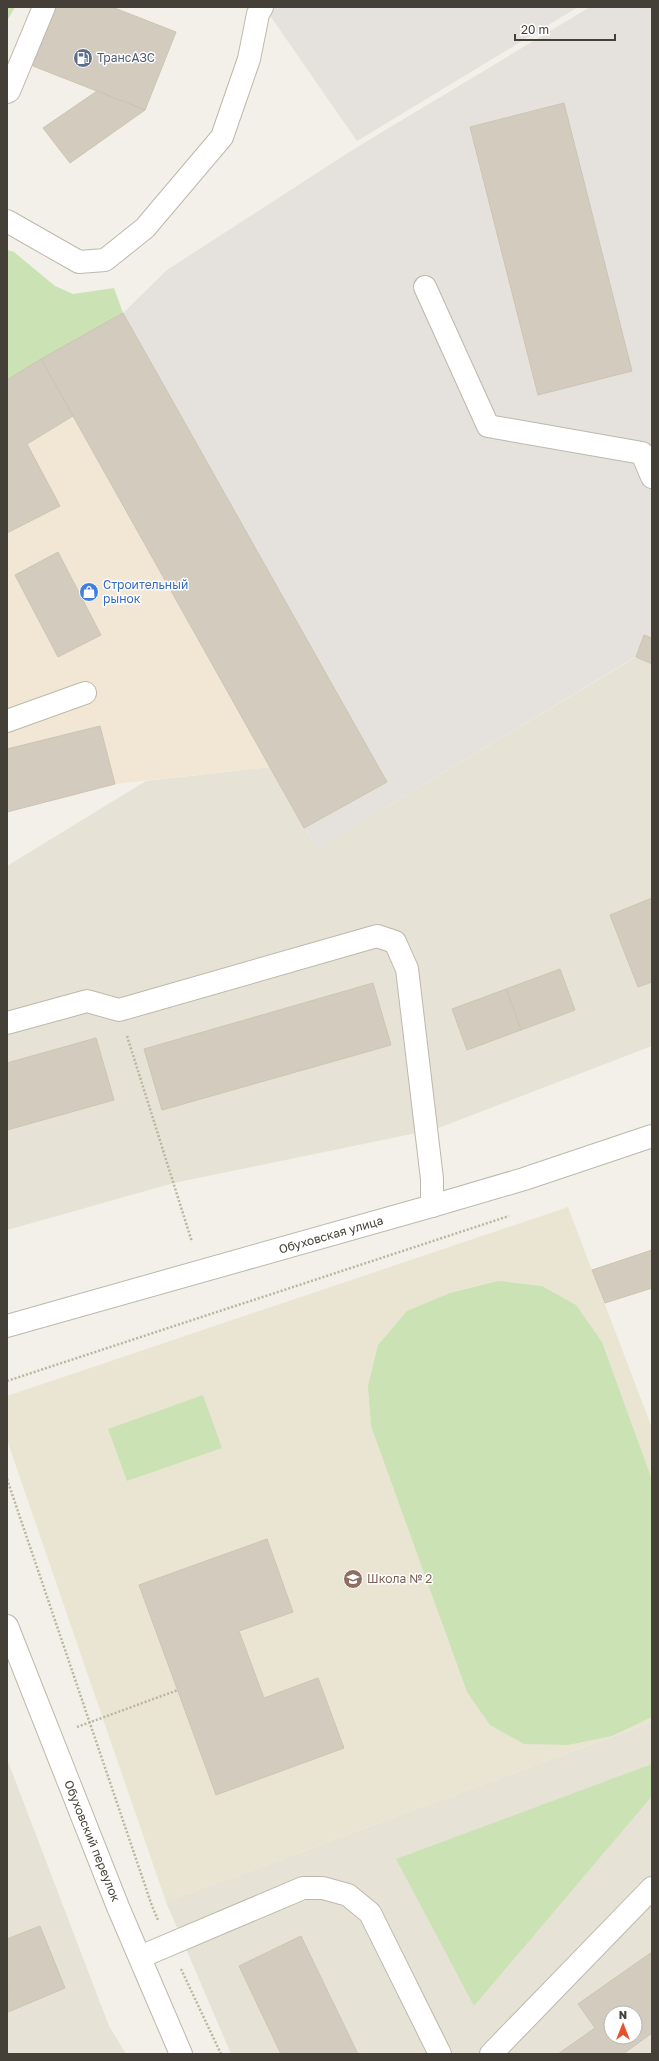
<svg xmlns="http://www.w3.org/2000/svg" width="659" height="2061" font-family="'Golos Text',sans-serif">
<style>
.residential{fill:#e6e2d6;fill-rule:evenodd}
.commercial{fill:#f2e7d5}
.industrial{fill:#e5e1dc}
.education{fill:#eae5d3}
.green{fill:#cbe3b4}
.building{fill:#d3ccbe;stroke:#cdc4b2;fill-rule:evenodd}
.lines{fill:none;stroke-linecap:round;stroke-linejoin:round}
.minor-casing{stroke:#bdb8ab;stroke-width:24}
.path{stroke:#bdb49e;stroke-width:2.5;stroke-dasharray:2 2;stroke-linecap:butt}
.minor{stroke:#fff;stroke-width:22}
.labels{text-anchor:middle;stroke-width:3;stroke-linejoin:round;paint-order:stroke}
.service-label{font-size:12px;fill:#4e5e75;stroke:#fff;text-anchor:start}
.shop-label{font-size:12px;fill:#366cbe;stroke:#fff;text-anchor:start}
.street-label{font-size:12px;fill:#454037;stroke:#fff}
.education-label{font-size:12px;fill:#785e54;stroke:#fff;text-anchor:start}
</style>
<rect width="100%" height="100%" fill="#f2f0e8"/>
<g class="residential">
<polygon points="636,657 652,664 652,1046 436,1129 174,1183 7,1230 7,866 146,781 270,767 317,849"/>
<path d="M 652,1722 L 652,2054 L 231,2054 L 166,1902 ZM 611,2013 L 635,2013 L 635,2037 L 611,2037 Z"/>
<polygon points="7,1759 109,2026 126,2054 7,2054"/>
</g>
<polygon class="commercial" points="41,359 270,767 115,784 7,812 7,380"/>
<g class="industrial">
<polygon points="264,7 578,7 357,141"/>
<polygon points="590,7 652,7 652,664 635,657 317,849 41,359 123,313 167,270 354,149"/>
</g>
<polygon class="education" points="568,1207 652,1428 652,1722 166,1902 7,1440 7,1396"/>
<g class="green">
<polygon points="7,7 15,7 7,21"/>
<polygon points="7,250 14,252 55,286 73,294 114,288 123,313 7,380"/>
<polygon points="498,1281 542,1286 576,1305 602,1342 652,1480 652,1717 612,1736 568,1745 524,1744 490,1725 467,1692 371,1426 368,1386 378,1345 407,1311 450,1293"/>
<polygon points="203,1395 222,1448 127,1481 108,1429"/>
<polygon points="652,1764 652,1796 474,2006 396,1859"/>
</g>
<g class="building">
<polygon points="56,7 112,7 176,32 145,110 33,66"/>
<polygon points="97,91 145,110 70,163 43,128"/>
<polygon points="564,103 632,371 538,395 470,127"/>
<polygon points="123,313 387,782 304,828 41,359"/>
<polygon points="41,359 73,416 27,444 60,506 7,533 7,380"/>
<polygon points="58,552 101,635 58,657 15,575"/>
<polygon points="644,635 652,638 652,664 636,657"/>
<polygon points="100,726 115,784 7,812 7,749"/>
<polygon points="652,898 652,982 638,987 610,915"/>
<polygon points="560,969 575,1010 521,1030 506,989"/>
<polygon points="373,983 391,1045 162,1110 144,1049"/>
<polygon points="506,989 521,1030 467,1050 452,1009"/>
<polygon points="96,1038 114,1100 7,1130 7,1063"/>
<polygon points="652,1250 652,1288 605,1303 592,1270"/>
<polygon points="267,1539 293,1612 239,1631 264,1698 318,1678 344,1748 216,1795 139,1585"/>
<polygon points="40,1926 65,1988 8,2012 7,1939"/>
<polygon points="301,1936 328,1992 358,2054 281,2054 239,1966"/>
<path d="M 652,1952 L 652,2033 L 623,2054 L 558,2054 L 595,2028 L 578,2004 ZM 611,2013 L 635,2013 L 635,2037 L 611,2037 Z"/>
</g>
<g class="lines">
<g class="minor-casing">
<g id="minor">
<polyline points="7,92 9,91 44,7"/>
<polyline points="7,221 79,262 105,260 145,228 222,137 249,59 258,14 262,7"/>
<polyline points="425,287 488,426 642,453 652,477"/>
<polyline points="7,721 85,693"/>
<polyline points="7,1023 87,1001 119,1010 377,936 395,942 407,969 432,1179 432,1206"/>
<polyline points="7,1326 432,1206 524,1179 652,1136"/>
<polyline points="7,1626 118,1907 181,2054"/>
<polyline points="140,1957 303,1888 323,1888 348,1895 370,1913 440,2054"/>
<polyline points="491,2054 652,1888"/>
</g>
</g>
<g class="path">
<polyline points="127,1036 192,1242"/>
<polyline points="7,1381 509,1216"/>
<polyline points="7,1479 152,1906 158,1920"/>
<polyline points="77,1727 178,1690"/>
<polyline points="181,1969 221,2054"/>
</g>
<use href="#minor" class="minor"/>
</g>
<defs>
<g id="fuel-disc" transform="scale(1)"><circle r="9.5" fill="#5c6f8a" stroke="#fff"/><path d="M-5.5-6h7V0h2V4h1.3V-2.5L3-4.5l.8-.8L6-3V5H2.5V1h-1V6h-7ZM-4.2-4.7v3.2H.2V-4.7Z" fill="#fff"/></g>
<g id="shop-disc" transform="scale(1)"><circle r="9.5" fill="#3f7fe0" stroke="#fff"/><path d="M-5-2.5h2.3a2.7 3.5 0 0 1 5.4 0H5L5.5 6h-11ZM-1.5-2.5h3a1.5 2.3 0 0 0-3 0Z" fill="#fff"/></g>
<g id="school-disc" transform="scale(1)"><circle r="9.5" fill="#8d6e63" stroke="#fff"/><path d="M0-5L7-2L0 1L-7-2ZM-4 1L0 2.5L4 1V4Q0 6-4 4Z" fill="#fff"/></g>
</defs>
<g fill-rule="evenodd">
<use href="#fuel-disc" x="83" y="58"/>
<use href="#shop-disc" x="89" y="592"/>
<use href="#school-disc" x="353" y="1579"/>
</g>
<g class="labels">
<g class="service-label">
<text x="97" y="62">ТрансАЗС</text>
</g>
<g class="shop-label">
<text x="103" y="589">Строительный<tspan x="103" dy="14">рынок</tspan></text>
</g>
<g class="street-label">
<text transform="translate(331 1235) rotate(-16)" y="4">Обуховская улица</text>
<text transform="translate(92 1841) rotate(68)" y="4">Обуховский переулок</text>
</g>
<g class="education-label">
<text x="367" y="1583">Школа № 2</text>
</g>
</g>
<rect width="659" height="2061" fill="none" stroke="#454037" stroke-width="16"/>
<g transform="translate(623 2025)"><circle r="19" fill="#ffffff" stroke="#b5b3af"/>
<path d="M0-3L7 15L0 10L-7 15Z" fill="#e6512b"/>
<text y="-6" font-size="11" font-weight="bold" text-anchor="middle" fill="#454037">N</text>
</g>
<path d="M515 34v6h100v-6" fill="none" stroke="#454037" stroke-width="2"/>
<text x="521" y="34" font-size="12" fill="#454037" stroke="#ffffff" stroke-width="3" paint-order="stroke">20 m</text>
</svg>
